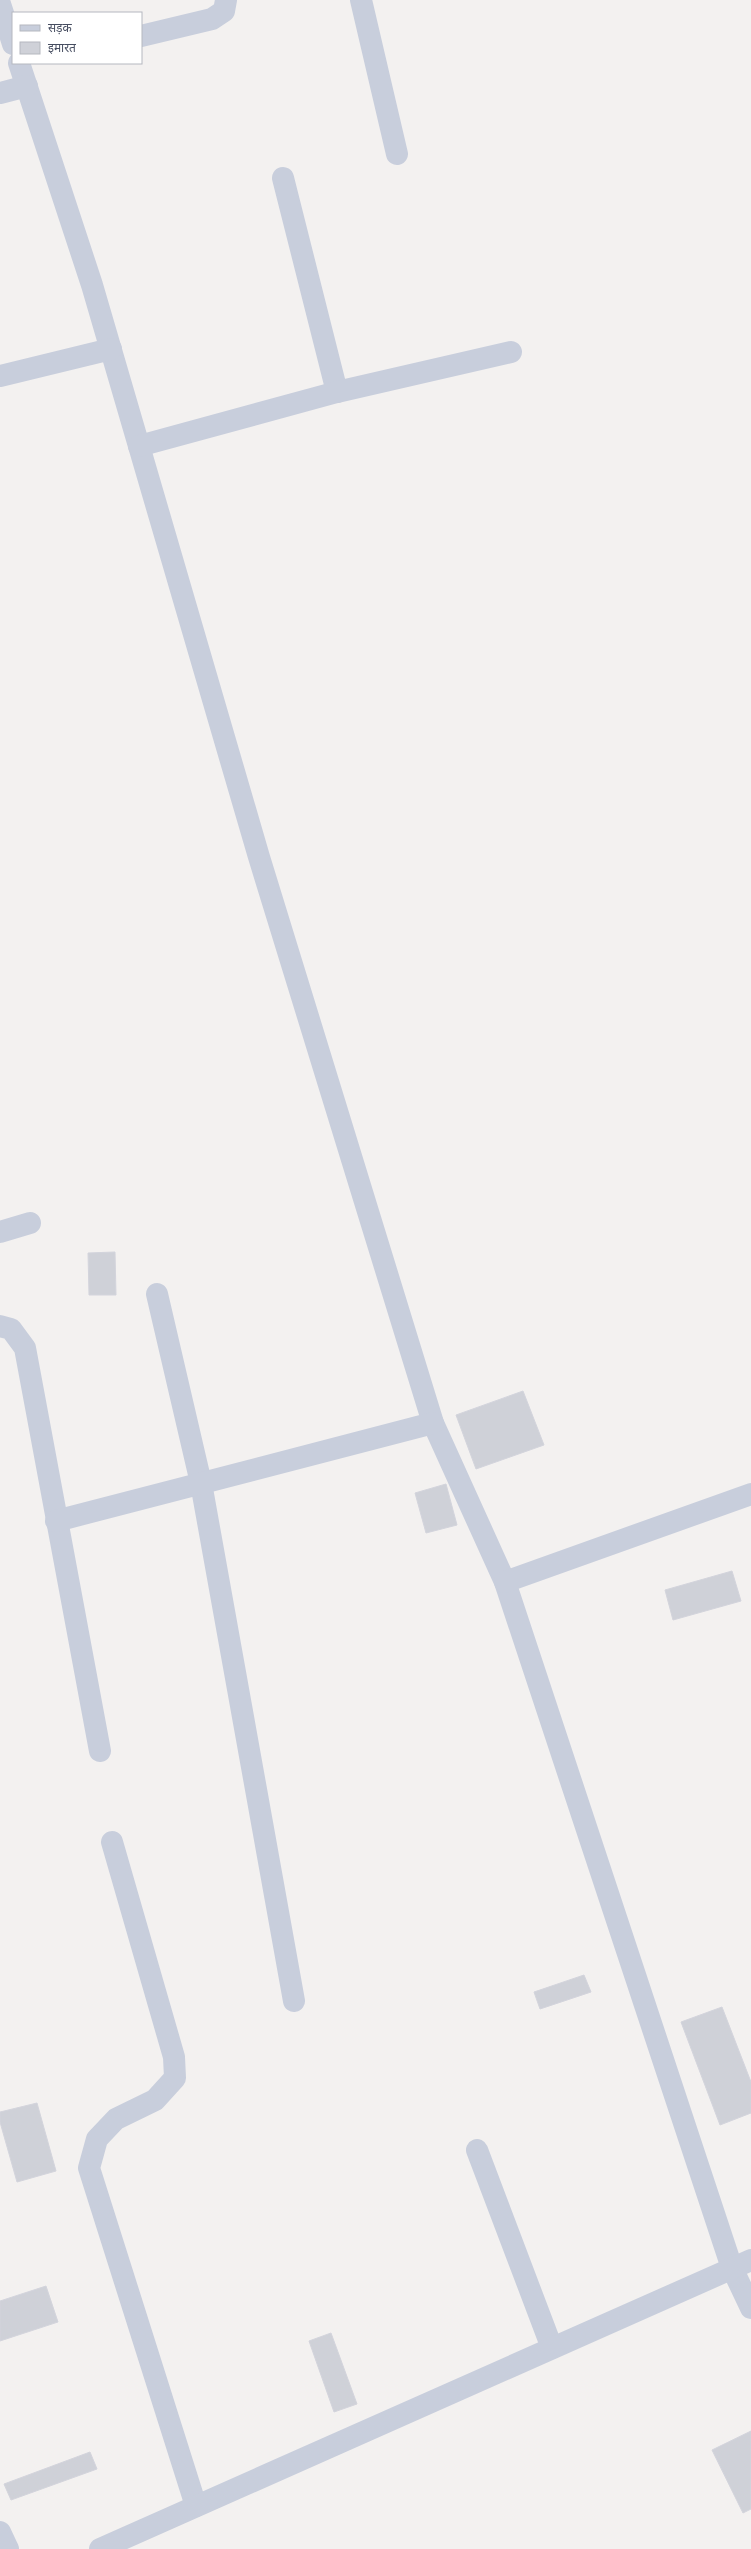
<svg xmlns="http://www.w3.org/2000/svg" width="751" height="2549" font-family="Helvetica,'Noto Sans Devanagari',sans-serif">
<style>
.building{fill:#cfd1d8;stroke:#d3d4dc}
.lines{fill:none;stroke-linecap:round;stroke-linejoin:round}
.minor{stroke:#c8cedc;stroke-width:22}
</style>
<rect width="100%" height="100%" fill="#f3f1f0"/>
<g class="building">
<polygon points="115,1252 116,1295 89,1295 88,1253"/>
<polygon points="523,1391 544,1445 476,1469 456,1415"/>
<polygon points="446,1484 457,1525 426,1533 415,1493"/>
<polygon points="732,1571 741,1601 673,1620 665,1590"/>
<polygon points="584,1975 591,1992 540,2009 534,1992"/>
<polygon points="722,2007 751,2082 751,2113 720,2125 681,2022"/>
<polygon points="37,2103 56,2171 17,2182 0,2122 0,2112"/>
<polygon points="46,2286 58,2322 0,2341 0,2301"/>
<polygon points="331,2333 357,2404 334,2412 309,2341"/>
<polygon points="751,2431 751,2509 743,2513 712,2450"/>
<polygon points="90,2452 97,2469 11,2500 4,2484"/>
</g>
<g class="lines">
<g class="minor">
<polyline points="361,0 397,154"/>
<polyline points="0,4 13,44"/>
<polyline points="141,36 212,19 224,11 226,0"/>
<polyline points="19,63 92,285 259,857 433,1423 505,1582 732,2268 751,2308"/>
<polyline points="0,93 27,86"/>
<polyline points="283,178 337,392"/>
<polyline points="0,376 111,349"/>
<polyline points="139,446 337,392 511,352"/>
<polyline points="0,1232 30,1223"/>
<polyline points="157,1294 201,1483 294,2001"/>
<polyline points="0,1326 11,1329 25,1348 100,1751"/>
<polyline points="56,1521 433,1423"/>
<polyline points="505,1582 751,1494"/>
<polyline points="112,1842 174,2057 175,2078 155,2100 116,2119 97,2139 89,2168 196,2506"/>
<polyline points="477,2150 552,2348"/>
<polyline points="0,2532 8,2549"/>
<polyline points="100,2549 751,2260"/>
</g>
</g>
<rect x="12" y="12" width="130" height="52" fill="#ffffff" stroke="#b5b8bf"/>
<rect x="20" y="25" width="20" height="6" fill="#c8cedc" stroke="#b5b8bf"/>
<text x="48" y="32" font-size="12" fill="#464d60">सड़क</text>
<rect x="20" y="42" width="20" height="12" fill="#cfd1d8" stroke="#b5b8bf"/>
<text x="48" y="52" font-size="12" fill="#464d60">इमारत</text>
</svg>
